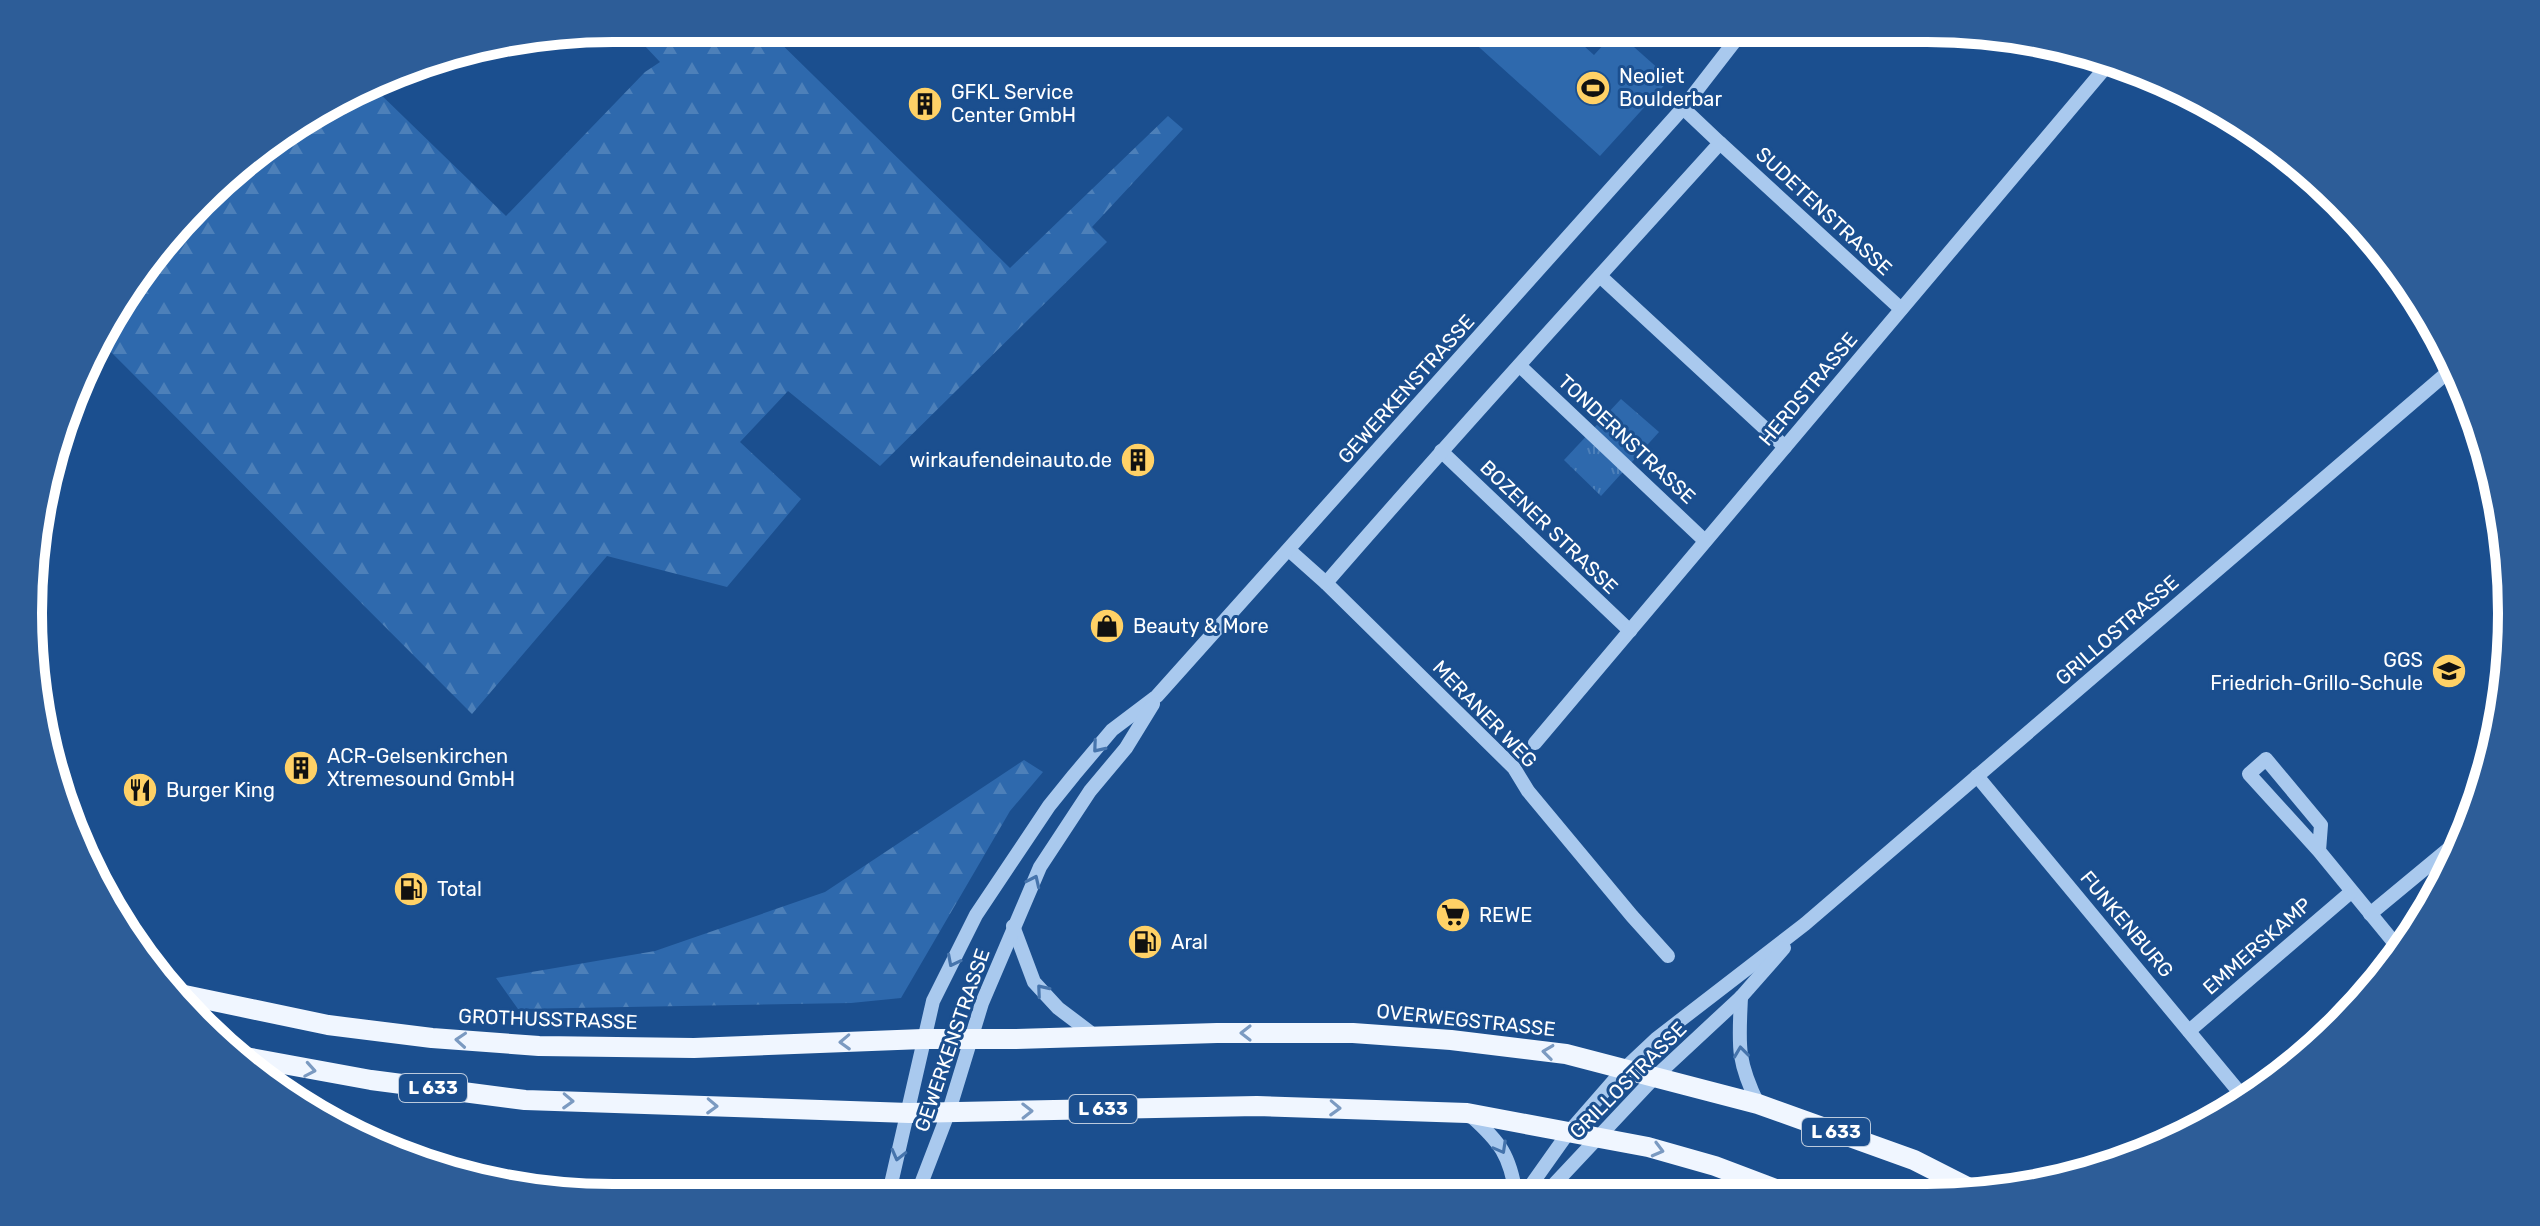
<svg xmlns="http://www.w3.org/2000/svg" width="2540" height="1226" font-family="Rubik,sans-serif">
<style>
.grass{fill:url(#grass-tufts)}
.forest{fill:url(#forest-firs)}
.pitch{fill:#2e69ad}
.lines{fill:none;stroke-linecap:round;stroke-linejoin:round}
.minor{stroke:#a9c9ee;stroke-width:14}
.major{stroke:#f0f6ff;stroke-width:20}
.oneway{stroke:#4674ac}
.oneway2{stroke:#7b9ac1}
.labels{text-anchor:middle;stroke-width:6;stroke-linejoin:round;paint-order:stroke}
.shield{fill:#1b4f8f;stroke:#bbcadd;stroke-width:2}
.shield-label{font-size:18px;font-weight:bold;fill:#fff}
.poi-label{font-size:20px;fill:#fff;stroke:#1b4f8f;text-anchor:start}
.street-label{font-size:20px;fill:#fff;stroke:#1b4f8f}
.rim{fill:none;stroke:#fff;stroke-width:10}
</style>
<defs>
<pattern id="grass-tufts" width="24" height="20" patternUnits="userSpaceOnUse" patternTransform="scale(2)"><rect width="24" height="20" fill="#2e69ad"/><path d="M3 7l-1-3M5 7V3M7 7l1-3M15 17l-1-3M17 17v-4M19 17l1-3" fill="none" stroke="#4d80b9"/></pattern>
<pattern id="forest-firs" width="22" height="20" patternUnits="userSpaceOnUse" patternTransform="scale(2)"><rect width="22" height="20" fill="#2e69ad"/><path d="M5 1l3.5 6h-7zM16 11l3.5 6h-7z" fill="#4d80b9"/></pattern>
</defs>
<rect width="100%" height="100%" fill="#1b4f8f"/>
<polygon class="grass" points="1621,399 1659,432 1601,496 1564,460"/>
<g class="forest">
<polygon points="628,28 765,28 1010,268 1168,116 1183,129 1092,227 1107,242 880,466 788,391 740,442 801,499 727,587 607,556 472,714 99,340 107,320 173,227 257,149 373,87 506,216 645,72 660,62"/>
<polygon points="1024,760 1043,772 1010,811 901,998 851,1003 518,1009 496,978 655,951 825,892"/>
</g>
<polygon class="pitch" points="1462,28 1564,28 1594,55 1616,31 1670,79 1600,156 1460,30"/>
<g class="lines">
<g class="minor">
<polyline points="1720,143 1901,309"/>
<polyline points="2285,154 2370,235"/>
<polyline points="1600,276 1785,447"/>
<polyline points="1521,367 1705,541"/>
<polyline points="1441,451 1630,631"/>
<polyline points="1289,550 1326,583 1514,768 1528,791 1632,916 1668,956"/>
<path d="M 1326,583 C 1455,434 1588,289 1720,143 L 1683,108"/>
<polyline points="1535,743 2111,61"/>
<polyline points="1977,776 2245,1099"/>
<polyline points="2319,851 2321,825 2266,759 2249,774 2319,851 2401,951"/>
<polyline points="2370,914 2469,832"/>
<polyline points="1013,926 1034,982 1058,1008 1095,1036"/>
<path d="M 1741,997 C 1739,1045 1736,1059 1758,1104"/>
<polyline points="2189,1031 2351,892"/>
<path d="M 1471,1116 C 1500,1142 1510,1155 1516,1195"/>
<polyline points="1524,1195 1568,1133 1623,1070 1656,1039 1805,924 2455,366"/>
<polyline points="1544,1195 1654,1078 1741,997 1784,948"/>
<polyline points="888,1197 933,1001 976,915 1049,806 1074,775 1112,730 1157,696 1683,108 1745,28"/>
<polyline points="916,1197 949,1111 982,1003 1040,867 1090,791 1126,748 1153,704"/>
</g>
<g class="major">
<polyline points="175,993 328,1025 432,1038 539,1046 694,1048 923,1039 1016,1039 1217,1033 1353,1033 1451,1040 1566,1054 1758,1104 1914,1160 1979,1193"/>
<polyline points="234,1055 371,1080 525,1100 909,1113 1257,1106 1467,1113 1648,1147 1715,1166 1789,1194"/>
</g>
</g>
<defs><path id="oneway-chevron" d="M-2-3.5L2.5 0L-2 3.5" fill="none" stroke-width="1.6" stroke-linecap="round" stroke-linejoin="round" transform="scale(2)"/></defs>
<g class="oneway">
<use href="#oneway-chevron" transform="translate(1098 747) rotate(130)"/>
<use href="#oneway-chevron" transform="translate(1034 881) rotate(-65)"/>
<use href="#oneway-chevron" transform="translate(953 961) rotate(117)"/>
<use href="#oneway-chevron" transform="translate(1042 990) rotate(-130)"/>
<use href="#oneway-chevron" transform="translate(1741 1052) rotate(-97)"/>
<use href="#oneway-chevron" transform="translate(1501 1148) rotate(61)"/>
<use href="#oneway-chevron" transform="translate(898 1155) rotate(104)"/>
</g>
<g class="oneway2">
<use href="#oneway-chevron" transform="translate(1246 1033) rotate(-180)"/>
<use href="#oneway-chevron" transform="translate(461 1040) rotate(-176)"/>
<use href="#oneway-chevron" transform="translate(845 1042) rotate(178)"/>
<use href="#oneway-chevron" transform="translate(1548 1052) rotate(-173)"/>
<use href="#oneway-chevron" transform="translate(310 1070) rotate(10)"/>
<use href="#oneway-chevron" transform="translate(568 1101) rotate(2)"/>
<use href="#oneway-chevron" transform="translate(712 1106) rotate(2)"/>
<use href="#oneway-chevron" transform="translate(1335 1108) rotate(2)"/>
<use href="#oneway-chevron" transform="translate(1027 1111) rotate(-1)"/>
<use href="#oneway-chevron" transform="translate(1658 1150) rotate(15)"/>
</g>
<defs>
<g id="stadium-disc" transform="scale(1.8)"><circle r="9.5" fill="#ffd166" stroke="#1b4f8f"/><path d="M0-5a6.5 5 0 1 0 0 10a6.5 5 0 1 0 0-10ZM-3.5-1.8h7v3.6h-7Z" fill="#111"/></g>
<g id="building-disc" transform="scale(1.8)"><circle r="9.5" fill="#ffd166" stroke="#1b4f8f"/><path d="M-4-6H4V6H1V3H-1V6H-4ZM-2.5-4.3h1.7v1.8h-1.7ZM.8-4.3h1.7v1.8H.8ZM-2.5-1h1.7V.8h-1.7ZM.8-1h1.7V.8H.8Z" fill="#111"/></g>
<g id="shop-disc" transform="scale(1.8)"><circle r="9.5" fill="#ffd166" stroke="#1b4f8f"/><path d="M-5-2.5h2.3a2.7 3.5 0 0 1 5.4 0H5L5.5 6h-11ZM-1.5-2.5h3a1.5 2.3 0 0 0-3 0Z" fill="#111"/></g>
<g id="school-disc" transform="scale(1.8)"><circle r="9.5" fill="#ffd166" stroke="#1b4f8f"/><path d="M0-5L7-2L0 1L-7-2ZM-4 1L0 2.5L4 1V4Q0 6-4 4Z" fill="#111"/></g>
<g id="restaurant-disc" transform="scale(1.8)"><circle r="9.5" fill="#ffd166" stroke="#1b4f8f"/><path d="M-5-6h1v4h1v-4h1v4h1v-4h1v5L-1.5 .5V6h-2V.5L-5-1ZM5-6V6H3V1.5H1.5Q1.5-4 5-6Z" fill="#111"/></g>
<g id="fuel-disc" transform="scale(1.8)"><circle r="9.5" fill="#ffd166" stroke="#1b4f8f"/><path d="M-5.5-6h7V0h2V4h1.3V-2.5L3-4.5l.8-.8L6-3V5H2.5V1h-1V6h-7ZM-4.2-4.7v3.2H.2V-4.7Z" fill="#111"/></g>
<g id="supermarket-disc" transform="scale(1.8)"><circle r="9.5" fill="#ffd166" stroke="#1b4f8f"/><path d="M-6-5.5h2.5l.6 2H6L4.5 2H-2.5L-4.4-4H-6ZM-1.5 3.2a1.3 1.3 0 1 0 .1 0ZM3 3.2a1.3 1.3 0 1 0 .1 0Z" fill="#111"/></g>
</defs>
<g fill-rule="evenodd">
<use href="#stadium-disc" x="1593" y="88"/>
<use href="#building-disc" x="925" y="104"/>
<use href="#building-disc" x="1138" y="460"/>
<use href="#shop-disc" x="1107" y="626"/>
<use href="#school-disc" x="2449" y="671"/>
<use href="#building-disc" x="301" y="768"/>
<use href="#restaurant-disc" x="140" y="790"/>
<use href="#fuel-disc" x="411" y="889"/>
<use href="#supermarket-disc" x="1453" y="915"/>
<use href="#fuel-disc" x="1145" y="942"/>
</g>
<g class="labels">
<g class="shield">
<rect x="399" y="1074" width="68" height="28" rx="6"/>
<rect x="1069" y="1095" width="68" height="28" rx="6"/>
<rect x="1802" y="1118" width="68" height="28" rx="6"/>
</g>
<g class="shield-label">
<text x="433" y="1094">L 633</text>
<text x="1103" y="1115">L 633</text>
<text x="1836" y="1138">L 633</text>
</g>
<g class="poi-label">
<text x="1619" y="83">Neoliet<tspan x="1619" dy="23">Boulderbar</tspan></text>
<text x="951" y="99">GFKL Service<tspan x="951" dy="23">Center GmbH</tspan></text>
<text x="1112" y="467" text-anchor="end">wirkaufendeinauto.de</text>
<text x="1133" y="633">Beauty &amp; More</text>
<text x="2423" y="667" text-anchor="end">GGS<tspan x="2423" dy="23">Friedrich-Grillo-Schule</tspan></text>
<text x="327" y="763">ACR-Gelsenkirchen<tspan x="327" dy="23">Xtremesound GmbH</tspan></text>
<text x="166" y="797">Burger King</text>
<text x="437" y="896">Total</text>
<text x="1479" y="922">REWE</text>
<text x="1171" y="949">Aral</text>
</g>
<g class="street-label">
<text transform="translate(1824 211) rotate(43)" y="7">SUDETENSTRASSE</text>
<text transform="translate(1406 389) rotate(-48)" y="7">GEWERKENSTRASSE</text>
<text transform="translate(1808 389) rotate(-50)" y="7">HERDSTRASSE</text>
<text transform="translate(1627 439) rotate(43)" y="7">TONDERNSTRASSE</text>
<text transform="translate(1549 527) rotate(44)" y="7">BOZENER STRASSE</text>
<text transform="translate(2117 630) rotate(-41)" y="7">GRILLOSTRASSE</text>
<text transform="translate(1485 714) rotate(46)" y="7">MERANER WEG</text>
<text transform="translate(2127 924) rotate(50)" y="7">FUNKENBURG</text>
<text transform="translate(2257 946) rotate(-41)" y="7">EMMERSKAMP</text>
<text transform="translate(548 1019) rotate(2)" y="7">GROTHUSSTRASSE</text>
<text transform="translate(1466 1020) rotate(6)" y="7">OVERWEGSTRASSE</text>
<text transform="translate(952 1040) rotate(-71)" y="7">GEWERKENSTRASSE</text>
<text transform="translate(1628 1080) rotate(-45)" y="7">GRILLOSTRASSE</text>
</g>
</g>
<path d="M0 0H2540V1226H0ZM613 42H1927A571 571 0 0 1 2498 613V613A571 571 0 0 1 1927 1184H613A571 571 0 0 1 42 613V613A571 571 0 0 1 613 42Z" fill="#2d5d98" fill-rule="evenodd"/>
<path class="rim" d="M613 42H1927A571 571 0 0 1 2498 613V613A571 571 0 0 1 1927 1184H613A571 571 0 0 1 42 613V613A571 571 0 0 1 613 42Z"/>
</svg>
